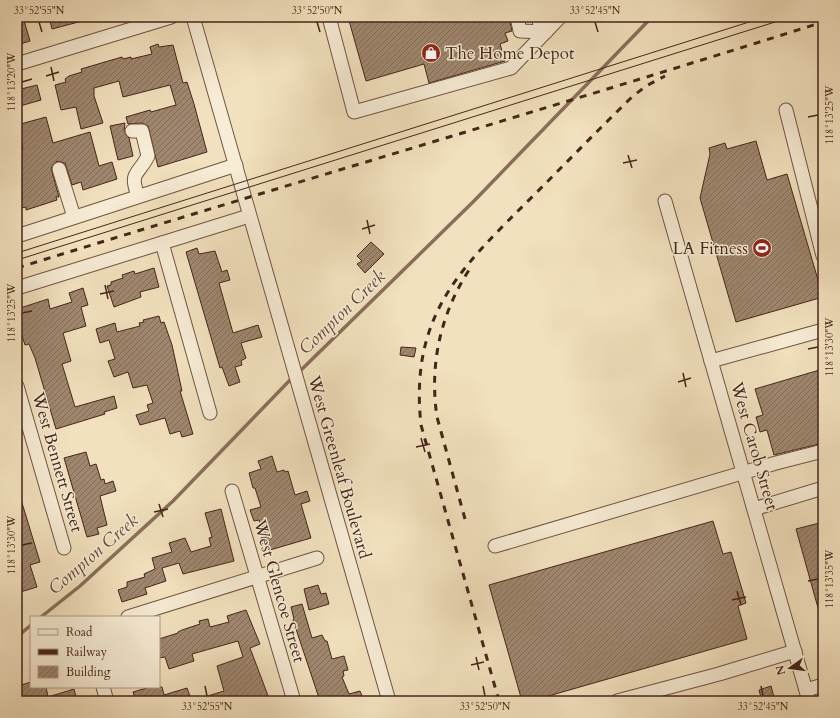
<svg xmlns="http://www.w3.org/2000/svg" width="840" height="718" font-family="Cardo,serif">
<style>
.lines{fill:none;stroke-linecap:round;stroke-linejoin:round}
.stream{stroke:#896f5b;stroke-width:3.5}
.building{fill:url(#building-hatch);stroke:#45251a}
.minor-casing{stroke:#705443;stroke-width:15}
.minor{stroke:#f7ecd5;stroke-width:13}
.tram{stroke:#45251a;stroke-width:1}
.rail{stroke:#45251a;stroke-width:3;stroke-dasharray:7 7;stroke-linecap:butt}
.ticks{fill:none;stroke:#45251a;stroke-width:1.5}
.labels{text-anchor:middle;stroke-width:3;stroke-linejoin:round;paint-order:stroke}
.poi-label{font-size:17px;fill:#45251a;stroke:#f7ecd5;text-anchor:start}
.street-label{font-size:17px;fill:#45251a;stroke:#f7ecd5}
.water-label{font-size:18px;font-style:italic;fill:#674a3a;stroke:#f7ecd5}
.neatline{fill:none;stroke:#45251a;stroke-width:1.5}
.ticks-label{font-size:10px;text-anchor:middle;fill:#45251a}
</style>
<defs>
<pattern id="building-hatch" width="6" height="6" patternUnits="userSpaceOnUse"><rect width="6" height="6" fill="#9f876f"/><path d="M-1 1l2-2M0 6l6-6M5 7l2-2" fill="none" stroke="#836e5a"/></pattern>
</defs>
<rect width="100%" height="100%" fill="#f2e1be"/>
<filter id="stains"><feTurbulence type="fractalNoise" baseFrequency=".005" numOctaves="4"/><feColorMatrix values="0 0 0 0 .2 0 0 0 0 .09 0 0 0 0 .02 0 0 0 .5 -.17"/></filter>
<radialGradient id="worn" r=".72"><stop offset=".6" stop-color="#630" stop-opacity="0"/><stop offset="1" stop-color="#630" stop-opacity=".3"/></radialGradient>
<g class="lines">
<g class="stream">
<polyline points="298,373 474,201 652,17"/>
<polyline points="41,617 80,586 173,501 292,378"/>
<polyline points="17,637 31,625"/>
</g>
</g>
<g class="building">
<polygon points="17,17 23,17 30,41 17,45"/>
<polygon points="49,17 85,17 86,20 52,29"/>
<polygon points="348,17 509,17 512,31 505,33 508,41 500,44 505,61 429,83 424,64 366,81"/>
<polygon points="158,44 159,47 173,45 183,83 187,82 194,104 207,152 158,167 148,126 142,123 128,124 126,117 150,110 151,112 176,105 170,85 123,97 119,81 94,88 94,96 103,123 81,129 76,107 61,110 55,85 66,82 65,79 69,76 82,72 81,69 122,57 123,59 131,57 131,59 152,54 150,47"/>
<polygon points="37,85 41,100 20,106 17,90"/>
<polygon points="46,117 53,143 90,132 99,166 112,162 117,179 83,190 81,182 72,185 65,163 57,161 51,168 59,197 56,197 57,200 26,210 26,207 17,209 17,151 23,149 17,125"/>
<polygon points="125,123 124,131 129,138 133,156 118,160 110,126"/>
<polygon points="756,141 767,180 787,174 823,297 736,322 700,198 710,154 709,148 725,143 727,149"/>
<polygon points="371,242 384,254 365,273 357,264 362,261 357,256"/>
<polygon points="197,248 199,254 215,251 222,272 227,270 230,280 219,283 233,333 258,325 262,337 241,343 246,358 241,361 242,365 235,367 240,382 229,386 222,367 220,368 186,252"/>
<polygon points="154,268 159,287 140,292 141,297 114,307 107,286 111,285 111,282 123,278 122,275 134,271 135,274"/>
<polygon points="83,288 88,305 81,307 86,326 63,333 71,361 62,364 75,407 114,396 117,408 104,412 105,414 56,429 35,358 29,344 25,345 17,321 17,309 48,299 50,309 72,302 69,293"/>
<polygon points="159,316 161,323 164,322 172,345 182,391 180,391 193,434 182,437 180,431 170,434 165,418 140,425 136,415 149,411 147,405 153,403 147,385 133,388 128,372 114,377 108,361 115,359 109,340 100,343 96,329 115,323 117,332 140,326 139,323 144,322 143,320"/>
<polygon points="401,347 416,348 414,357 400,355"/>
<polygon points="823,369 823,443 774,455 767,430 760,432 756,417 763,415 755,389"/>
<polygon points="86,452 90,466 96,464 101,480 104,479 105,484 113,481 116,491 100,496 107,525 97,528 99,534 87,537 64,458"/>
<polygon points="272,456 277,472 284,470 285,472 288,471 295,495 307,491 310,501 301,504 311,538 270,550 264,550 261,538 266,537 259,520 254,521 250,510 261,507 255,488 253,488 249,473 261,469 258,461"/>
<polygon points="19,493 40,562 30,565 37,587 17,593 17,494"/>
<polygon points="221,509 234,561 183,574 179,563 162,568 166,581 145,588 147,594 122,602 118,590 127,587 127,582 145,577 144,574 155,569 152,558 172,552 169,543 185,538 191,552 211,546 209,538 212,537 205,513"/>
<polygon points="713,521 723,554 731,552 746,603 738,606 747,639 531,701 522,701 489,585"/>
<polygon points="823,522 823,615 820,615 796,529"/>
<polygon points="318,585 321,594 326,593 329,604 309,610 304,589"/>
<polygon points="302,604 312,638 322,635 325,641 327,641 332,659 344,656 348,670 343,671 344,676 342,677 349,694 360,691 364,701 320,701 293,620 294,619 291,607"/>
<polygon points="246,610 260,644 250,648 270,701 198,701 198,699 224,691 217,666 243,657 238,641 192,654 194,661 169,669 165,657 159,658 159,639 178,633 178,632 182,630 200,624 199,621 208,619 210,627 229,622 227,616"/>
<polygon points="31,682 31,687 46,687 48,697 74,689 77,701 22,701 18,686"/>
<polygon points="771,686 775,701 762,701 759,690"/>
<polygon points="150,687 162,687 164,695 187,688 191,699 185,701 136,701 133,692"/>
</g>
<g class="lines">
<g class="minor-casing">
<g id="minor">
<polyline points="193,17 389,701"/>
<polyline points="329,17 354,112 511,68 560,17"/>
<polyline points="517,17 520,31 546,32"/>
<polyline points="538,17 542,32"/>
<polyline points="17,64 171,17"/>
<polyline points="786,110 823,256"/>
<path d="M 132,131 L 142,131 L 148,156 C 138,176 129,171 138,196"/>
<polyline points="59,169 74,217"/>
<polyline points="665,201 809,701"/>
<polyline points="17,236 236,165"/>
<polyline points="162,243 210,413"/>
<polyline points="17,288 249,216"/>
<polyline points="711,361 823,330"/>
<polyline points="17,386 64,548"/>
<polyline points="232,491 294,701"/>
<polyline points="754,509 823,488"/>
<polyline points="495,546 776,463 823,451"/>
<polyline points="128,617 317,558"/>
<polyline points="103,687 107,701"/>
<polyline points="806,690 823,685"/>
<polyline points="617,701 719,674 795,651"/>
</g>
</g>
<use href="#minor" class="minor"/>
<g class="tram">
<polyline points="17,253 765,17"/>
<polyline points="17,260 791,17"/>
</g>
<g class="rail">
<path d="M 17,268 C 285,185 555,107 823,22"/>
<path d="M 465,519 L 437,417 C 429,363 441,312 471,267"/>
<path d="M 499,701 L 421,425 C 409,313 463,266 535,194 C 567,162 599,129 632,97 L 646,86 L 665,76"/>
</g>
</g>
<path class="ticks" d="M 39,22 L 42,32M 317,22 L 320,32M 595,22 L 598,32M 51,67 L 54,81M 46,76 L 59,72M 22,82 L 32,79M 808,117 L 818,115M 628,155 L 632,168M 623,163 L 637,160M 367,220 L 370,234M 362,229 L 375,225M 105,285 L 108,299M 100,294 L 114,291M 22,313 L 32,311M 808,349 L 818,347M 683,373 L 686,387M 678,382 L 691,378M 421,438 L 425,452M 416,447 L 430,444M 159,504 L 163,517M 154,512 L 168,509M 22,545 L 32,543M 808,581 L 818,579M 737,591 L 741,605M 732,600 L 746,597M 476,657 L 479,670M 471,665 L 484,662M 205,686 L 207,696M 483,686 L 485,696M 761,686 L 763,696"/>
<defs>
<g id="shop-disc" transform="scale(1)"><circle r="9.5" fill="#8f2418" stroke="#f7ecd5"/><path d="M-5-2.5h2.3a2.7 3.5 0 0 1 5.4 0H5L5.5 6h-11ZM-1.5-2.5h3a1.5 2.3 0 0 0-3 0Z" fill="#fff"/></g>
<g id="stadium-disc" transform="scale(1)"><circle r="9.5" fill="#8f2418" stroke="#f7ecd5"/><path d="M0-5a6.5 5 0 1 0 0 10a6.5 5 0 1 0 0-10ZM-3.5-1.8h7v3.6h-7Z" fill="#fff"/></g>
</defs>
<g fill-rule="evenodd">
<use href="#shop-disc" x="431" y="53"/>
<use href="#stadium-disc" x="762" y="248"/>
</g>
<g class="labels">
<g class="poi-label">
<text x="445" y="59">The Home Depot</text>
<text x="748" y="254" text-anchor="end">LA Fitness</text>
</g>
<g class="street-label">
<text transform="translate(755 446) rotate(74)" y="6">West Carob Street</text>
<text transform="translate(58 462) rotate(74)" y="6">West Bennett Street</text>
<text transform="translate(340 467) rotate(74)" y="6">West Greenleaf Boulevard</text>
<text transform="translate(280 591) rotate(74)" y="6">West Glencoe Street</text>
</g>
<g class="water-label">
<text transform="translate(342 312) rotate(-44)" y="6">Compton Creek</text>
<text transform="translate(93 554) rotate(-41)" y="6">Compton Creek</text>
</g>
</g>
<rect width="840" height="718" fill="none" stroke="#f2e1be" stroke-width="44"/>
<rect x="30" y="616" width="130" height="72" fill="#f7ecd5" stroke="#b09c8a"/>
<rect x="38" y="629" width="20" height="6" fill="#f7ecd5" stroke="#b09c8a"/>
<text x="66" y="636" font-size="12" fill="#45251a">Road</text>
<rect x="38" y="649" width="20" height="6" fill="#45251a" stroke="#b09c8a"/>
<text x="66" y="656" font-size="12" fill="#45251a">Railway</text>
<rect x="38" y="666" width="20" height="12" fill="url(#building-hatch)" stroke="#b09c8a"/>
<text x="66" y="676" font-size="12" fill="#45251a">Building</text>
<g transform="translate(790 668) rotate(256)" stroke="#f7ecd5" stroke-width="3" paint-order="stroke">
<path d="M0-3L7 15L0 10L-7 15Z" fill="#45251a"/>
<text y="-6" font-size="11" font-weight="bold" text-anchor="middle" fill="#45251a">N</text>
</g>
<rect x="22" y="22" width="796" height="674" class="neatline"/>
<g class="ticks-label">
<text x="39" y="14">33°52'55"N</text>
<text x="317" y="14">33°52'50"N</text>
<text x="595" y="14">33°52'45"N</text>
<text transform="translate(11 82) rotate(-90)" y="4">118°13'20"W</text>
<text transform="translate(829 115) rotate(-90)" y="4">118°13'25"W</text>
<text transform="translate(11 313) rotate(-90)" y="4">118°13'25"W</text>
<text transform="translate(829 347) rotate(-90)" y="4">118°13'30"W</text>
<text transform="translate(11 545) rotate(-90)" y="4">118°13'30"W</text>
<text transform="translate(829 579) rotate(-90)" y="4">118°13'35"W</text>
<text x="207" y="710">33°52'55"N</text>
<text x="485" y="710">33°52'50"N</text>
<text x="763" y="710">33°52'45"N</text>
</g>
<rect width="100%" height="100%" filter="url(#stains)"/>
<rect width="100%" height="100%" fill="url(#worn)"/>
</svg>
